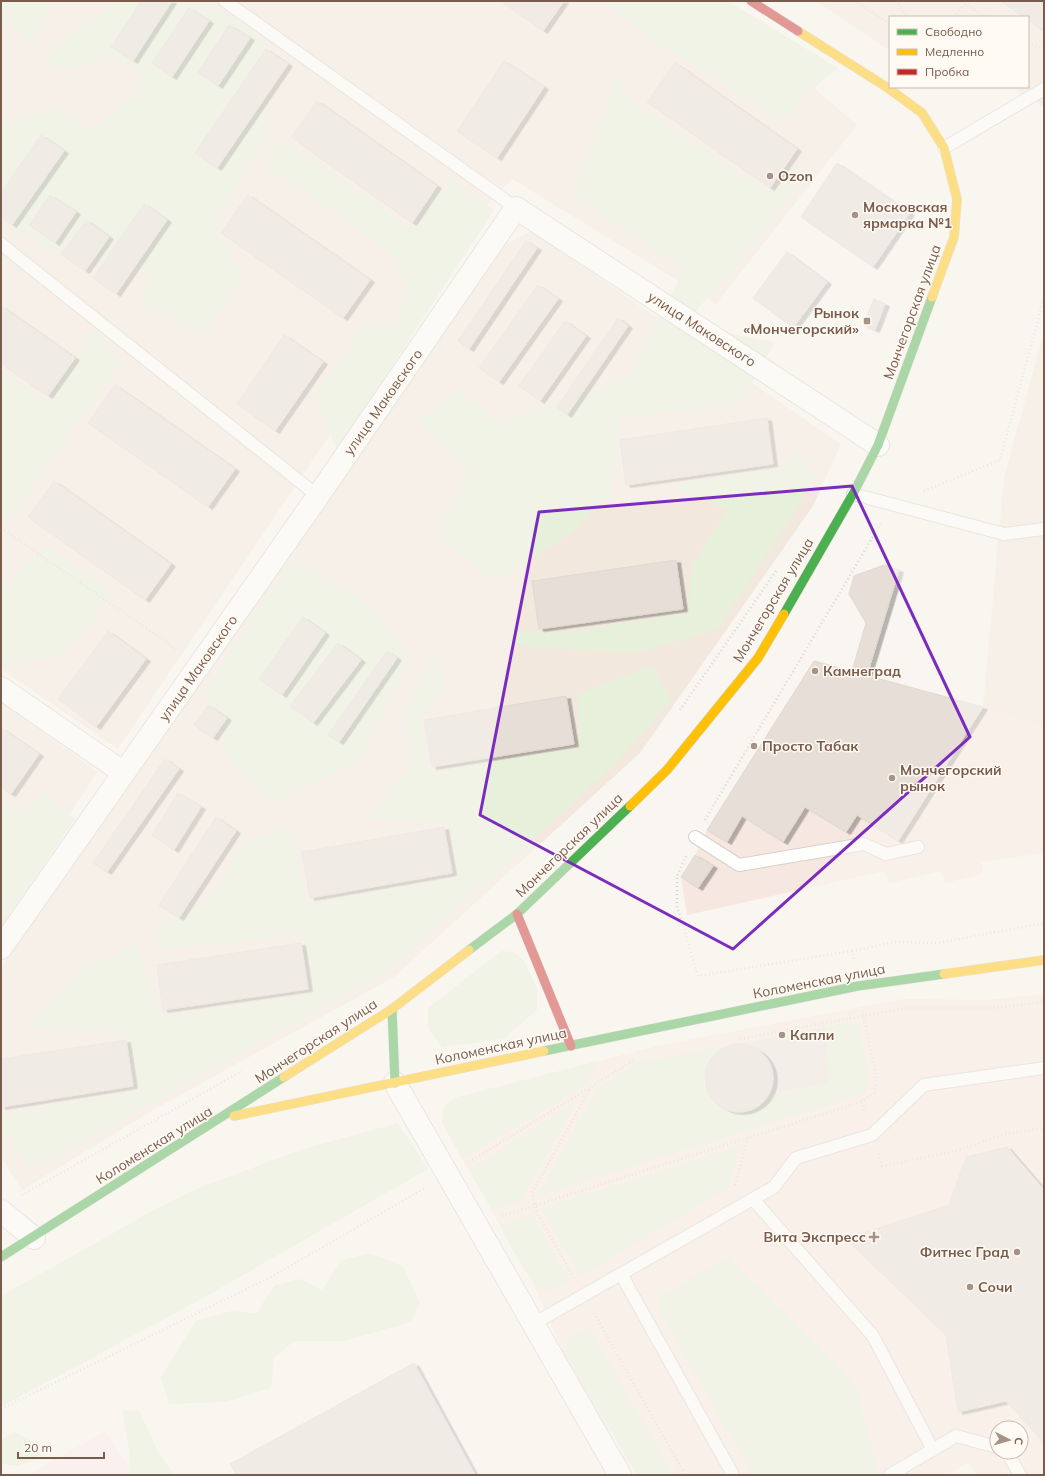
<svg xmlns="http://www.w3.org/2000/svg" width="1045" height="1476" font-family="Mulish,sans-serif">
<style>
.residential{fill:#f2e8de}
.commercial{fill:#f6e8e1;fill-rule:evenodd}
.industrial{fill:#ede5e0}
.medical{fill:#fae9e9}
.green{fill:#e7f0db}
.building{fill:#e6ded7;stroke:#e2d8d2;filter:url(#shadow)}
.lines{fill:none;stroke-linecap:round;stroke-linejoin:round}
.lane-casing{stroke:#d7d1cb;stroke-width:14}
.street-casing{stroke:#d7d1cb;stroke-width:24}
.fast-casing{stroke:#d9d2cb;stroke-width:10}
.slow-casing{stroke:#d9d2cb;stroke-width:10}
.jam-casing{stroke:#d9d2cb;stroke-width:10}
.path{stroke:#dcd5d0;stroke-width:2.5;stroke-dasharray:1 3;stroke-linecap:butt}
.lane{stroke:#fefefd;stroke-width:12}
.street{stroke:#fefefd;stroke-width:22}
.fast{stroke:#4caf50;stroke-width:9}
.slow{stroke:#ffc107;stroke-width:9}
.jam{stroke:#c62828;stroke-width:9}
.marked{fill:none;stroke:#7b2cbf;stroke-width:3;stroke-linejoin:round}
.poi-dot{fill:#a69286;stroke:#fffaf3;stroke-width:1.5}
.labels{text-anchor:middle;stroke-width:3;stroke-linejoin:round;paint-order:stroke}
.poi-label{font-size:14px;font-weight:bold;fill:#7a5c4d;stroke:#fffaf3;text-anchor:start}
.street-label{font-size:14px;fill:#7a5c4d;stroke:#fffaf3}
</style>
<defs>
<filter id="shadow"><feDropShadow dx="4.5" dy="2.5" stdDeviation="0" flood-color="#0004"/></filter>
</defs>
<rect width="100%" height="100%" fill="#f9f5f0"/>
<g class="residential">
<polygon points="1,1 685,1 808,83 857,125 716,304 512,179 480,212 118,749 1,669"/>
<polygon points="816,1 1044,1 1044,108 1013,87 1028,87 1028,17 890,17 890,51"/>
<polygon points="531,231 841,444 813,506 640,753 394,977 155,1109 22,1190 1,1157 1,967 503,246"/>
<polygon points="1044,332 1044,727 983,707 1004,477"/>
<polygon points="1,702 98,772 1,914"/>
</g>
<g class="commercial">
<polygon points="814,661 994,710 1044,727 1044,853 981,862 983,874 945,883 942,871 889,883 885,871 687,915 681,877 695,855 707,830"/>
<path d="M 1044,994 L 1044,1475 L 976,1475 L 969,1462 L 947,1475 L 637,1475 L 564,1354 L 532,1281 L 442,1123 L 443,1108 L 454,1098 L 657,1046 L 903,999 L 987,1000 ZM 997,1428 L 1021,1428 L 1021,1452 L 997,1452 Z"/>
</g>
<polygon class="industrial" points="826,1027 829,1083 770,1094 763,1104 753,1110 741,1113 729,1112 718,1106 710,1097 705,1086 705,1074 708,1062 716,1053 726,1046"/>
<polygon class="medical" points="105,1431 135,1475 28,1475"/>
<g class="green">
<polygon points="1,1 54,1 33,43 1,22"/>
<polygon points="123,1 202,1 263,40 265,140 213,224 244,276 206,335 142,303 148,274 47,248 1,221 1,125 8,121 31,118 57,107 89,130 141,91 135,67 105,55 65,71 43,58 77,29"/>
<polygon points="600,1 728,1 838,68 808,93 783,122 664,47"/>
<polygon points="618,74 634,103 768,193 793,167 803,173 766,229 684,325 775,342 739,405 620,417 613,491 572,533 495,580 436,535 469,474 419,420 459,388 498,424 628,377 685,268 573,195"/>
<polygon points="281,137 413,230 451,179 494,210 337,450 314,393 365,325 392,326 408,292 391,253 266,165"/>
<polygon points="94,330 122,361 15,511 1,521 1,369 48,403"/>
<polygon points="795,449 817,476 718,629 634,653 506,645 516,632 569,632 688,613 692,565 727,511 672,484 782,467"/>
<polygon points="48,546 115,595 61,654 4,667 1,665 1,582 7,582"/>
<polygon points="292,561 360,597 412,658 359,762 269,804 229,758 205,689"/>
<polygon points="433,649 447,688 420,715 428,771 578,748 579,693 653,666 671,700 615,764 387,971 31,1170 1,1128 1,1114 136,1091 124,1033 24,1028 77,972 138,944 159,1016 311,993 301,934 159,950 158,924 207,903 245,841 290,826 307,902 458,876 449,824 369,818 411,764 406,712"/>
<polygon points="44,792 75,819 1,927 1,797 23,814"/>
<polygon points="501,951 513,952 523,959 537,988 537,1010 504,1039 442,1047 428,1028 428,1008"/>
<path d="M 857,1021 L 871,1084 L 863,1094 L 537,1196 L 597,1088 L 637,1063 L 726,1046 C 673,1080 733,1144 770,1094 L 829,1083 L 826,1027 Z"/>
<polygon points="598,1061 585,1086 462,1159 442,1123 443,1108 454,1098"/>
<polygon points="577,1101 521,1201 492,1210 469,1170"/>
<polygon points="398,1123 428,1169 205,1297 1,1407 1,1296 156,1209 201,1187 300,1150"/>
<polygon points="741,1146 729,1187 580,1276 541,1208"/>
<path d="M 532,1214 L 570,1281 C 566,1284 559,1289 554,1290 C 530,1294 510,1243 500,1225 Z"/>
<polygon points="369,1253 403,1266 420,1303 411,1322 344,1341 294,1341 274,1358 271,1388 226,1402 169,1404 161,1377 196,1321 231,1311 256,1313 275,1285 300,1279 322,1290 340,1261"/>
<polygon points="728,1257 849,1376 858,1395 878,1473 876,1475 753,1475 661,1315 658,1298"/>
<polygon points="589,1328 673,1475 637,1475 564,1354 571,1335"/>
<polygon points="139,1410 159,1454 175,1475 128,1475 130,1458 123,1411"/>
<polygon points="14,1432 41,1445 37,1459 18,1466 1,1464 1,1439"/>
</g>
<g class="building">
<polygon points="141,1 172,1 133,61 111,47"/>
<polygon points="501,1 564,1 543,31"/>
<polygon points="1001,1 1044,1 1044,29 1039,28 1028,20 1028,17 1024,17"/>
<polygon points="189,8 209,21 172,77 152,63"/>
<polygon points="229,25 250,38 218,86 198,72"/>
<polygon points="266,49 288,64 217,168 195,153"/>
<polygon points="504,61 544,87 497,158 457,131"/>
<polygon points="675,63 797,149 770,188 647,102"/>
<polygon points="317,101 437,186 412,223 291,137"/>
<polygon points="41,135 64,151 12,225 1,217 1,193"/>
<polygon points="837,163 910,213 873,267 801,217"/>
<polygon points="50,195 76,212 55,243 29,225"/>
<polygon points="248,195 370,280 343,318 221,233"/>
<polygon points="144,204 167,220 116,294 93,278"/>
<polygon points="86,220 109,237 85,271 61,254"/>
<polygon points="526,241 537,248 469,349 458,341"/>
<polygon points="787,252 827,282 793,328 753,298"/>
<polygon points="538,285 558,299 499,382 479,368"/>
<polygon points="874,299 885,304 875,330 863,325"/>
<polygon points="1,306 75,358 48,396 1,364"/>
<polygon points="618,318 628,326 567,415 557,407"/>
<polygon points="565,321 586,336 540,401 519,386"/>
<polygon points="284,335 323,362 275,431 237,404"/>
<polygon points="115,385 235,469 208,507 88,423"/>
<polygon points="767,418 773,464 626,485 620,440"/>
<polygon points="54,481 171,564 145,600 28,517"/>
<polygon points="676,560 683,609 539,629 532,581"/>
<polygon points="884,565 899,570 867,675 852,671 866,623 849,594 854,576"/>
<polygon points="303,617 325,633 282,695 259,679"/>
<polygon points="108,631 146,659 96,727 58,699"/>
<polygon points="338,643 361,660 313,723 290,706"/>
<polygon points="387,651 397,658 339,742 328,735"/>
<polygon points="814,661 983,707 898,841 857,815 846,832 805,807 783,842 742,816 727,842 707,830"/>
<polygon points="566,696 574,744 432,767 424,720"/>
<polygon points="208,705 227,718 213,738 194,725"/>
<polygon points="1,728 39,754 11,794 1,788"/>
<polygon points="165,759 179,769 107,872 93,863"/>
<polygon points="178,793 201,807 174,850 152,835"/>
<polygon points="216,817 236,831 179,918 159,905"/>
<polygon points="444,827 452,873 310,898 302,852"/>
<polygon points="695,855 713,866 698,888 681,877"/>
<polygon points="301,943 308,989 163,1010 157,965"/>
<polygon points="126,1040 133,1086 1,1107 1,1059"/>
<circle cx="739" cy="1078" r="34"/>
<polygon points="1007,1147 1044,1190 1044,1443 1006,1401 958,1412 946,1335 846,1239 949,1205 966,1157"/>
<polygon points="414,1363 475,1475 236,1475 230,1464"/>
</g>
<g class="lines">
<g class="lane-casing">
<g id="lane">
<polyline points="225,1 516,208"/>
<polyline points="944,148 1044,89"/>
<polyline points="1,244 318,496"/>
<polyline points="853,494 1004,534 1044,529"/>
<polyline points="695,837 739,865 864,844 886,854 918,847"/>
<polyline points="753,1199 774,1187 796,1158 872,1135 924,1085 1044,1068"/>
<polyline points="621,1274 733,1475"/>
<polyline points="533,1324 753,1199 873,1336 933,1450"/>
<polyline points="1007,1452 1020,1475"/>
<polyline points="890,1475 956,1436 997,1447"/>
</g>
</g>
<g class="street-casing">
<g id="street">
<polyline points="1,688 124,773"/>
<polyline points="1,948 318,496 516,208 878,445"/>
<polyline points="395,1083 620,1475"/>
<polyline points="1,1211 34,1238"/>
</g>
</g>
<g class="fast-casing">
<g id="fast">
<polyline points="784,614 853,494 878,445 932,297"/>
<polyline points="469,950 517,914 630,806"/>
<polyline points="392,1009 395,1083"/>
<polyline points="544,1051 858,986 944,974"/>
<polyline points="1,1257 284,1077"/>
</g>
</g>
<g class="slow-casing">
<g id="slow">
<polyline points="798,31 888,88 922,113 944,148 957,199 954,237 932,297"/>
<polyline points="630,806 667,770 758,658 784,614"/>
<polyline points="944,974 1044,960"/>
<polyline points="284,1077 392,1009 469,950"/>
<polyline points="234,1116 544,1051"/>
</g>
</g>
<g class="jam-casing">
<g id="jam">
<polyline points="751,1 798,31"/>
<polyline points="517,914 571,1046"/>
</g>
</g>
<g class="path">
<polyline points="855,1 890,24"/>
<polyline points="896,1 907,17"/>
<polyline points="954,17 965,4 986,17"/>
<polyline points="1028,43 1044,48"/>
<polyline points="924,491 1000,460 1044,297"/>
<polyline points="1,528 178,650"/>
<polyline points="680,710 776,571"/>
<polyline points="705,820 881,523"/>
<polyline points="686,856 677,876 677,906 698,976 852,951 854,960"/>
<polyline points="852,951 895,942 938,943 1044,923"/>
<polyline points="740,1039 906,1008 990,1008 1044,1002"/>
<polyline points="861,1102 865,1113"/>
<polyline points="878,1154 882,1166 956,1151 1005,1134 1044,1128"/>
<polyline points="469,1162 633,1061"/>
<polyline points="735,1185 748,1138"/>
<polyline points="22,1195 242,1071"/>
<polyline points="502,1216 861,1102 874,1093 877,1079 862,1011"/>
<polyline points="574,1278 537,1213 532,1193 590,1089"/>
<polyline points="594,1313 685,1475"/>
<polyline points="1,1409 271,1277 425,1188"/>
</g>
<use href="#lane" class="lane"/>
<use href="#street" class="street"/>
<use href="#fast" class="fast"/>
<use href="#slow" class="slow"/>
<use href="#jam" class="jam"/>
</g>
<path d="M0 0H1045V1476H0ZM 852,486 L 970,737 L 733,949 L 480,815 L 539,512 Z" fill="#f9f5f0" fill-opacity=".55" fill-rule="evenodd"/>
<path class="marked" d="M 852,486 L 970,737 L 733,949 L 480,815 L 539,512 Z"/>
<g class="poi-dot">
<circle cx="770" cy="176" r="4"/>
<circle cx="855" cy="215" r="4"/>
<rect x="863" y="317" width="8" height="8" rx="2"/>
<circle cx="815" cy="671" r="4"/>
<circle cx="754" cy="746" r="4"/>
<circle cx="892" cy="778" r="4"/>
<circle cx="782" cy="1035" r="4"/>
<path d="M872 1231h4v4h4v4h-4v4h-4v-4h-4v-4h4z"/>
<circle cx="1017" cy="1252" r="4"/>
<circle cx="970" cy="1287" r="4"/>
</g>
<g class="labels">
<g class="poi-label">
<text x="778" y="181">Ozon</text>
<text x="863" y="212">Московская<tspan x="863" dy="16">ярмарка №1</tspan></text>
<text x="859" y="318" text-anchor="end">Рынок<tspan x="859" dy="16">«Мончегорский»</tspan></text>
<text x="823" y="676">Камнеград</text>
<text x="762" y="751">Просто Табак</text>
<text x="900" y="775">Мончегорский<tspan x="900" dy="16">рынок</tspan></text>
<text x="790" y="1040">Капли</text>
<text x="866" y="1242" text-anchor="end">Вита Экспресс</text>
<text x="1009" y="1257" text-anchor="end">Фитнес Град</text>
<text x="978" y="1292">Сочи</text>
</g>
<g class="street-label">
<text transform="translate(912 312) rotate(-70)" y="5">Мончегорская улица</text>
<text transform="translate(702 329) rotate(33)" y="5">улица Маковского</text>
<text transform="translate(383 402) rotate(-55)" y="5">улица Маковского</text>
<text transform="translate(773 600) rotate(-59)" y="5">Мончегорская улица</text>
<text transform="translate(198 668) rotate(-55)" y="5">улица Маковского</text>
<text transform="translate(569 845) rotate(-44)" y="5">Мончегорская улица</text>
<text transform="translate(819 981) rotate(-11)" y="5">Коломенская улица</text>
<text transform="translate(316 1041) rotate(-33)" y="5">Мончегорская улица</text>
<text transform="translate(501 1046) rotate(-12)" y="5">Коломенская улица</text>
<text transform="translate(154 1145) rotate(-32)" y="5">Коломенская улица</text>
</g>
</g>
<rect width="1045" height="1476" fill="none" stroke="#7a5c4d" stroke-width="4"/>
<rect x="889" y="16" width="140" height="72" fill="#fffaf3" stroke="#cabbb1"/>
<rect x="897" y="29" width="20" height="6" fill="#4caf50" stroke="#cabbb1"/>
<text x="925" y="36" font-size="12" fill="#7a5c4d">Свободно</text>
<rect x="897" y="49" width="20" height="6" fill="#ffc107" stroke="#cabbb1"/>
<text x="925" y="56" font-size="12" fill="#7a5c4d">Медленно</text>
<rect x="897" y="69" width="20" height="6" fill="#c62828" stroke="#cabbb1"/>
<text x="925" y="76" font-size="12" fill="#7a5c4d">Пробка</text>
<g transform="translate(1009 1440) rotate(96)"><circle r="19" fill="#fffaf3" stroke="#cabbb1"/>
<path d="M0-3L7 15L0 10L-7 15Z" fill="#a69286"/>
<text y="-6" font-size="11" font-weight="bold" text-anchor="middle" fill="#7a5c4d">С</text>
</g>
<path d="M18 1452v6h86v-6" fill="none" stroke="#7a5c4d" stroke-width="2"/>
<text x="24" y="1452" font-size="12" fill="#7a5c4d" stroke="#fffaf3" stroke-width="3" paint-order="stroke">20 m</text>
</svg>
